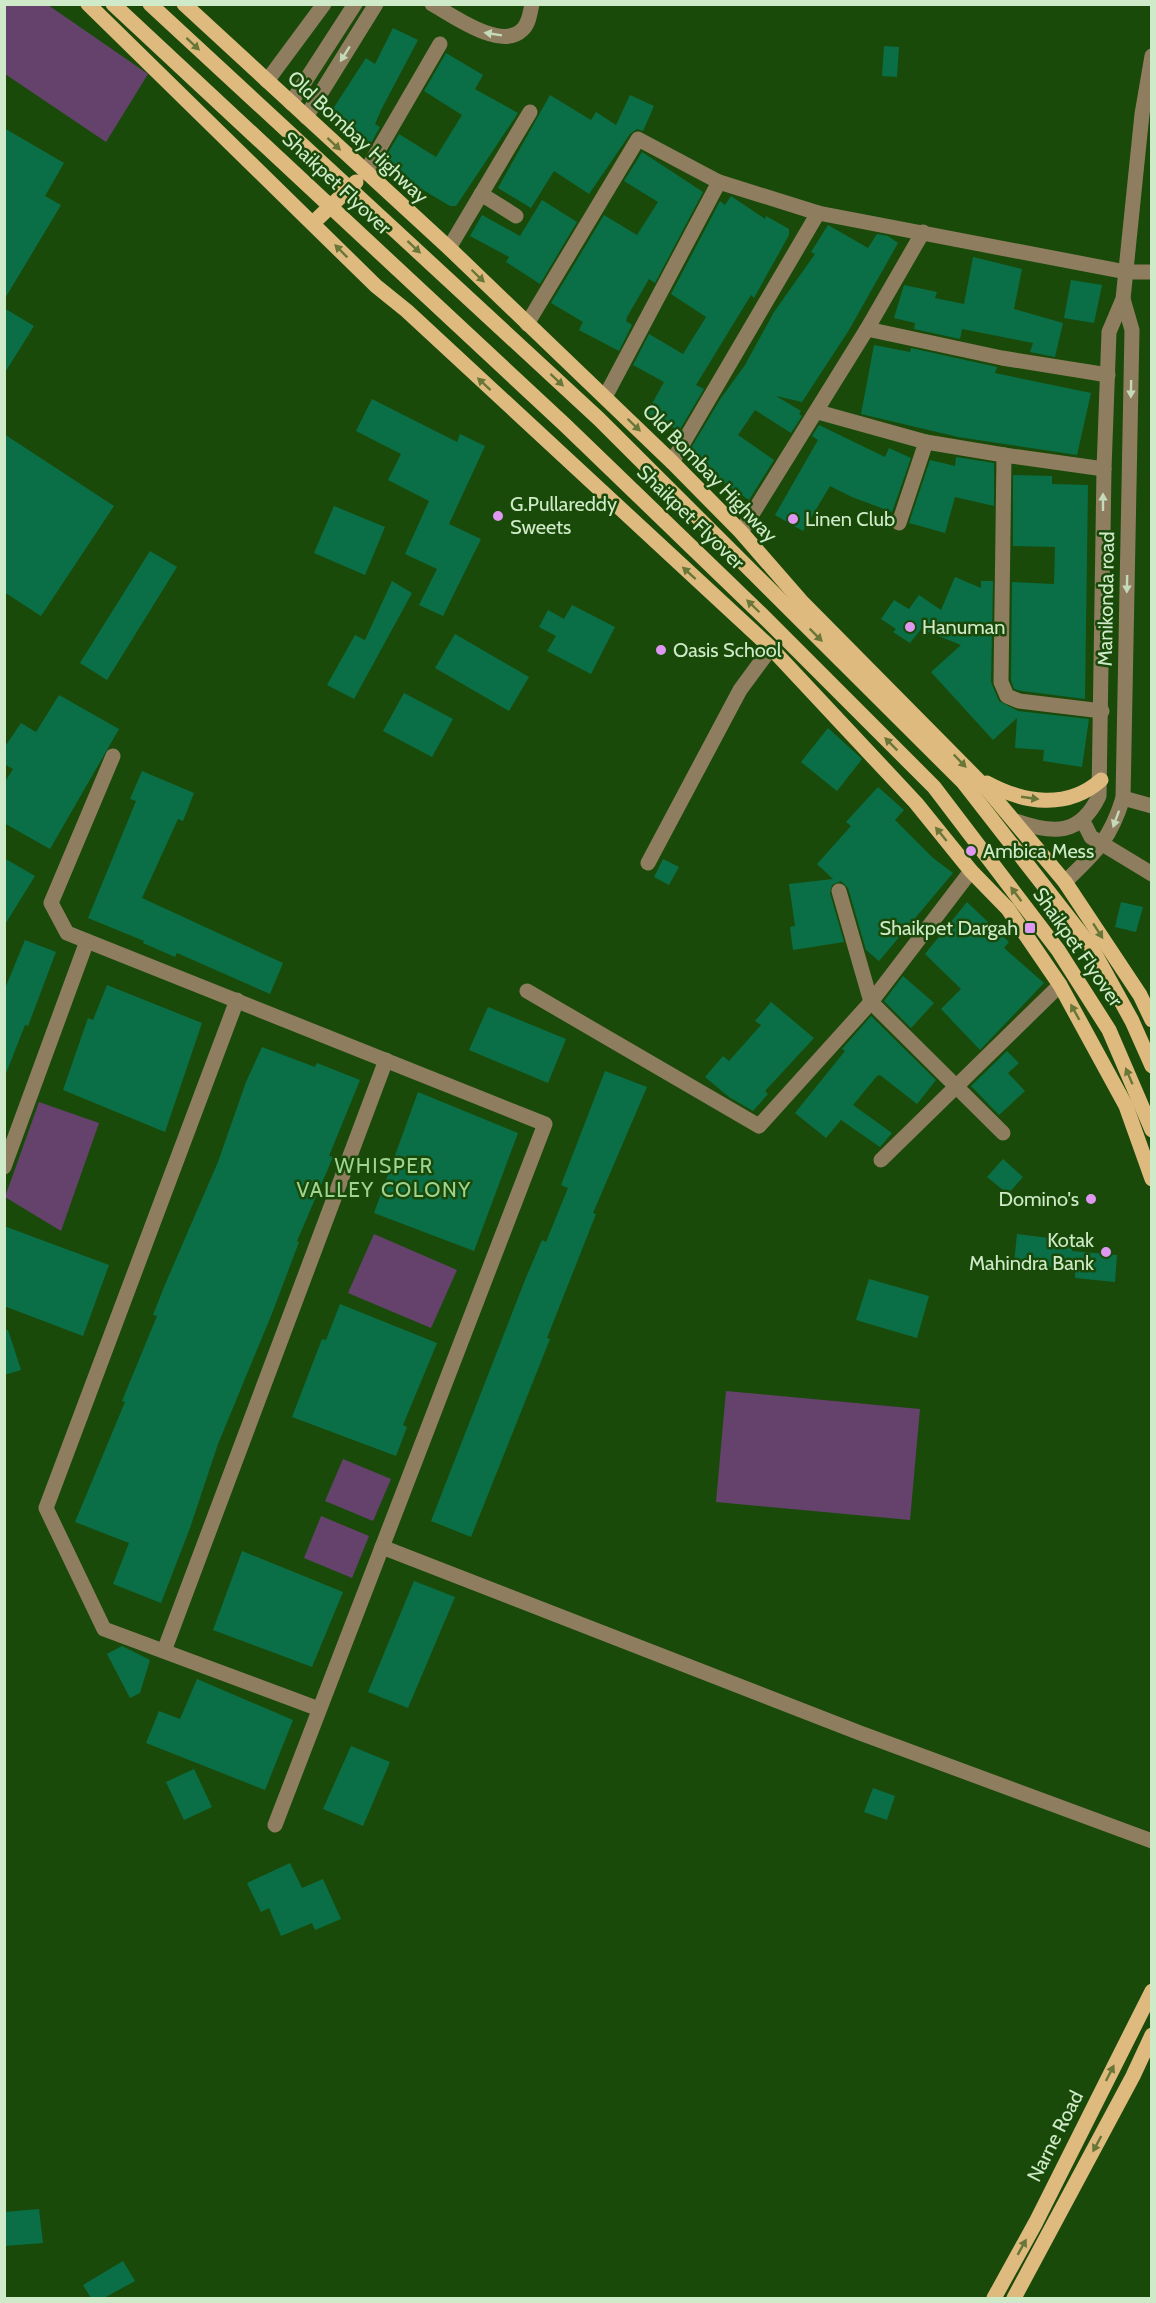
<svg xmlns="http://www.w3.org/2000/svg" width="1156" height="2303" font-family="Cabin,sans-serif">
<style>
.green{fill:#64426c}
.building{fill:#0a6f47}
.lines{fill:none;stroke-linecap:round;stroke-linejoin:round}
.minor{stroke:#8f7d60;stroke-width:15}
.major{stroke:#deba7e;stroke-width:15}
.oneway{fill:#c5dab8}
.oneway2{fill:#687738}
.poi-dot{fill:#df98f1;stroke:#1a4a09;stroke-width:2}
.labels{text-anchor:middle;stroke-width:5;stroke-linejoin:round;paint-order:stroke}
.street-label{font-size:20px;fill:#cfeac8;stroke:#1a4a09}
.poi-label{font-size:20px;fill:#cfeac8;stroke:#1a4a09;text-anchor:start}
.neighbourhood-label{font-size:21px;letter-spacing:1.5px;fill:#9ed390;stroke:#1a4a09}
</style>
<rect width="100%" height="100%" fill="#1a4a09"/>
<g class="green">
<polygon points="4,5 48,5 148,74 106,142 5,74"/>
<polygon points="39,1102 99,1123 61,1231 5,1197"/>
<polygon points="374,1234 457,1270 431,1328 348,1293"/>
<polygon points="726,1391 920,1409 910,1520 716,1502"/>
<polygon points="343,1459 391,1479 373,1521 325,1501"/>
<polygon points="321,1516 369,1536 352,1578 304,1558"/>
</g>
<g class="building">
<polygon points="393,28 418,40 381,110 375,124 380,127 371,143 327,118 366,58 375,64"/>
<polygon points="884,46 899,47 897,77 882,76"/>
<polygon points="446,53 483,75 475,89 518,113 456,206 450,206 381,165 399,134 436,157 462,115 424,91"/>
<polygon points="550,95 591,120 596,112 616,125 630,95 654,106 643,131 637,129 630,134 589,194 554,171 531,208 498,188"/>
<polygon points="4,128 64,163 45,196 61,205 4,300"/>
<polygon points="642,152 703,192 655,283 649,279 627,317 626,321 632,325 619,351 579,330 583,322 551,303 604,215 637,235 658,202 624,181"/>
<polygon points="731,196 765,219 766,216 789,229 789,235 754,298 751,295 696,385 704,389 679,431 647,413 664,382 633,365 649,334 683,354 706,317 671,294 720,201 725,205"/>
<polygon points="542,200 577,222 540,284 506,262 509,257 470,236 482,215 520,236"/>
<polygon points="828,225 868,248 877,234 888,236 898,243 849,330 802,402 776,396 801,411 799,414 802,416 791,433 755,410 738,435 774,460 749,500 715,477 718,473 688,453 721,398 745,365 774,312 815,254 811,252"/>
<polygon points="973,257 1022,269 1014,309 1063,323 1055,357 1030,352 1033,343 962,329 960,339 914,329 915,323 894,318 904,285 937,292 935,298 964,304"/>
<polygon points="1071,280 1102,285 1094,323 1064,318"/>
<polygon points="4,308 34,326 4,374"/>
<polygon points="874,345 910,352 911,348 997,367 995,373 1091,393 1077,455 958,437 861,414"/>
<polygon points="372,399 457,442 460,434 485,446 449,524 481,539 443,616 419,605 437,569 405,554 429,501 388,480 401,454 356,431"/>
<polygon points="819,425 885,457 889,448 911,458 892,512 852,497 830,486 803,531 775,515 818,440 812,436"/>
<polygon points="4,434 114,506 41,616 4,592"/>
<polygon points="956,457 994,463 994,506 955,497 945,533 909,523 930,460 955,466"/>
<polygon points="1013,475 1052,476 1052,484 1088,485 1085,699 1022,691 1014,689 1011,680 1012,582 1054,584 1055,547 1013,546"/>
<polygon points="334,506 385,527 365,575 314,553"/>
<polygon points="150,551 177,567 107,680 80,663"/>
<polygon points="955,577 981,588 981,581 993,581 991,682 999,701 1018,711 1089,719 1082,767 1043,761 1044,750 1015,748 1017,718 993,740 931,672 961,645 921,629 910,643 893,632 896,629 881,619 894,600 909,609 919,595 941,610"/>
<polygon points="392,581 412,593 354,699 327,685 355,635 365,640"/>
<polygon points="572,605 615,627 591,674 547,651 556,636 539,627 548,610 564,619"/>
<polygon points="455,634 529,677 509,711 435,668"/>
<polygon points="404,693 453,719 432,757 383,731"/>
<polygon points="59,695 119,729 50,849 4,823 4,783 13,769 4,764 4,748 21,723 36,732"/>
<polygon points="828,728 862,759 837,791 801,762"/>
<polygon points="142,771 194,793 183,821 178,819 142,898 283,963 270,994 177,953 175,957 143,943 144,941 88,918 136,801 130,799"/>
<polygon points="878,787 904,810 895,820 933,858 953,873 879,961 866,950 848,888 841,881 832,885 830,893 844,942 793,950 790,927 795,926 789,884 833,879 817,864 851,826 846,822"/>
<polygon points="4,858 35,876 4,926"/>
<polygon points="663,859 679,867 669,885 654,877"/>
<polygon points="967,902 1009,942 1004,948 1044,983 980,1050 941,1009 961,989 925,954"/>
<polygon points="1121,902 1143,907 1136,932 1115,927"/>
<polygon points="25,940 56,952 28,1026 25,1025 5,1076 4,991"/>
<polygon points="903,976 934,1003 911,1028 884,1001"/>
<polygon points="107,985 202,1023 165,1132 63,1090 88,1018 93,1020"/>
<polygon points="771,1002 814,1038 765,1091 768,1094 753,1111 729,1097 705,1077 723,1056 729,1061 761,1025 755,1021"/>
<polygon points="488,1007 566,1039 548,1083 469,1050"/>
<polygon points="871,1016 936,1080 917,1104 880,1075 877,1076 853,1105 892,1133 880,1147 841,1120 826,1138 795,1113 845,1051 842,1049"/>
<polygon points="262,1047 315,1067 317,1063 360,1080 329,1156 333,1157 297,1241 299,1242 273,1311 218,1444 190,1528 161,1603 113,1584 129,1543 75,1522 125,1402 122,1401 157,1316 153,1315 164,1287 218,1162 246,1082"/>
<polygon points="1007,1051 1019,1063 1008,1073 1025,1091 999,1115 971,1086"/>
<polygon points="605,1071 647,1087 593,1213 596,1214 547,1338 550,1339 471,1537 431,1521 525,1280 542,1240 546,1242 568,1188 561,1185"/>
<polygon points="418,1092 518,1133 474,1251 374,1213"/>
<polygon points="1003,1159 1023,1177 1008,1194 987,1177"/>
<polygon points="4,1226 109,1265 83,1336 4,1306"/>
<polygon points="1017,1234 1073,1241 1072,1251 1117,1255 1115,1282 1075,1278 1075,1270 1014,1263"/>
<polygon points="869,1279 929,1296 917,1338 856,1320"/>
<polygon points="340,1304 437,1343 403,1425 407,1427 396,1456 292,1417 322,1339 326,1340"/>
<polygon points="4,1330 8,1330 21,1370 4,1375"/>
<polygon points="242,1551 343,1592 312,1667 213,1630"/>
<polygon points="414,1581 455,1597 408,1708 368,1692"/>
<polygon points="122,1646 150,1660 140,1693 130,1698 107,1654"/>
<polygon points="197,1679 293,1720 265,1790 146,1743 159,1711 180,1719"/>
<polygon points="351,1746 390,1762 363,1826 323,1809"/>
<polygon points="194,1769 212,1807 184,1820 166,1782"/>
<polygon points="873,1788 895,1796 887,1820 864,1812"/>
<polygon points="290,1863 302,1888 323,1879 341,1919 315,1930 312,1923 281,1936 269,1908 261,1912 247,1883"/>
<polygon points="39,2209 43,2243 4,2246 4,2212"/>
<polygon points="123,2261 135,2281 104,2298 91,2298 83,2285"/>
</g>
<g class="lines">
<g class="minor">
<path d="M 432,4 C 452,15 501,51 522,30 C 529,24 530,13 532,4"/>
<polyline points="267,81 324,4"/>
<polyline points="291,103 355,4"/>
<polyline points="306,117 376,4"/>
<polyline points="365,173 440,44"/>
<polyline points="481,194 516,216"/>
<polyline points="449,248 530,112"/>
<polyline points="527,324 638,139 719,182 818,213 1126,272 1152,272"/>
<polyline points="867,329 923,232"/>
<polyline points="605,397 719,182"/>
<polyline points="818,412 926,442 1004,455"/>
<polyline points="672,462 818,213"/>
<polyline points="899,523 926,442"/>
<polyline points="741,532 867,329 1002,358 1108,375"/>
<polyline points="1102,711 1019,701 1007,696 1001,682 1004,455 1104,469"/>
<polyline points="113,756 51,903 67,933 545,1124 275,1825"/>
<polyline points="1123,798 1152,806"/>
<path d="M 1016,821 C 1053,834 1080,836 1099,796 L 1104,469 L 1109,332 L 1123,299 L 1142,114 L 1152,56"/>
<polyline points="1083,821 1091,837 1152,874"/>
<polyline points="648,863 740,690 771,648"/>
<path d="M 1065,882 C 1096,852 1110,840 1123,798 L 1132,330 L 1123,299"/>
<polyline points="839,891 871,1002 1003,1133"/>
<polyline points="527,991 759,1126 871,1002 971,871"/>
<polyline points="237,1000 46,1508 104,1629 319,1709"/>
<polyline points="881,1160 1060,985"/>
<polyline points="4,1167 87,941"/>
<polyline points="382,1547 860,1733 1152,1841"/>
<polyline points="164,1651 386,1060"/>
</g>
<g class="major">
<polyline points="88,4 376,286 407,311 771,648 916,803 971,871 1008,909 1060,985 1126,1106 1152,1179"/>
<polyline points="113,4 565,425 762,615 934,787 1058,950 1109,1030 1152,1130"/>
<polyline points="150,4 599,419 963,782 1090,945 1132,1021 1152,1066"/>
<polyline points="184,4 449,248 672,462 741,532 801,601 987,789 1065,882 1140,995 1152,1020"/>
<polyline points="313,223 356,182"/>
<path d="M 987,783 C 1024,803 1067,810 1101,780"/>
<polyline points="994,2298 1036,2222 1152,1991"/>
<polyline points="1014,2298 1133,2076 1152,2035"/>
</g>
</g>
<defs><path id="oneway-solid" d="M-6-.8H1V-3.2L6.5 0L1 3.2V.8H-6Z" transform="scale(1.5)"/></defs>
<g class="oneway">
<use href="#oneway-solid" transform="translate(493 34) rotate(-171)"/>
<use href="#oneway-solid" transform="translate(345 54) rotate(122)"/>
<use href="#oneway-solid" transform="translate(1131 389) rotate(91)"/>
<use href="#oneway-solid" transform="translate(1103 502) rotate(-90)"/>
<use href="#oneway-solid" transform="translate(1127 584) rotate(91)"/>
<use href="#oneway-solid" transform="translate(1116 819) rotate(110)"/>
</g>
<g class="oneway2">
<use href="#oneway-solid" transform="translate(193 44) rotate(43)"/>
<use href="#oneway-solid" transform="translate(334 144) rotate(43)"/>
<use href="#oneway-solid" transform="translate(414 247) rotate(43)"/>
<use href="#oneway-solid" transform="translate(341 251) rotate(-135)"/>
<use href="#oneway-solid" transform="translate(478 276) rotate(44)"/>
<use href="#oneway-solid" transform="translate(557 380) rotate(43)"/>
<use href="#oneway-solid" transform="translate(484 384) rotate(-137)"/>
<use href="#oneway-solid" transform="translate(634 425) rotate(44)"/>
<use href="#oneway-solid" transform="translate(689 573) rotate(-138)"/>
<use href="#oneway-solid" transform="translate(753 606) rotate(-136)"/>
<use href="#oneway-solid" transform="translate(816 635) rotate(45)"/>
<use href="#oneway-solid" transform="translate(891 744) rotate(-135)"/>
<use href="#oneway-solid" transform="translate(960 761) rotate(46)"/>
<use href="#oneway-solid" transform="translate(1030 798) rotate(8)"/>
<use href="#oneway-solid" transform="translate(941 834) rotate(-129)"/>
<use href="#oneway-solid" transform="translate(1016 894) rotate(-127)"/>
<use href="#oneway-solid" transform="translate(1098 931) rotate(57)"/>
<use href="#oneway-solid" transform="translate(1075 1012) rotate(-119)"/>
<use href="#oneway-solid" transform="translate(1129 1076) rotate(-113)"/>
<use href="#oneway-solid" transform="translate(1110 2073) rotate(-63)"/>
<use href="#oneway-solid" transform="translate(1097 2144) rotate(118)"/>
<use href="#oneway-solid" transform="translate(1022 2247) rotate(-61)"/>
</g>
<g class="poi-dot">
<circle cx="498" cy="516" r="6"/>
<circle cx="793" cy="519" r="6"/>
<circle cx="910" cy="627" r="6"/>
<circle cx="661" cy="650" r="6"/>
<circle cx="971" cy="851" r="6"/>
<rect x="1024" y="922" width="12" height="12" rx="3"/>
<circle cx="1091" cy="1199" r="6"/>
<circle cx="1106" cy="1252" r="6"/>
</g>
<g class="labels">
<g class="street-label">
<text transform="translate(358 137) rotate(43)" y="7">Old Bombay Highway</text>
<text transform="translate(337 183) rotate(43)" y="7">Shaikpet Flyover</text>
<text transform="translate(710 473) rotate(46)" y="7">Old Bombay Highway</text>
<text transform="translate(691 517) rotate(44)" y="7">Shaikpet Flyover</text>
<text transform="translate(1106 599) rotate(-89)" y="7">Manikonda road</text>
<text transform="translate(1078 947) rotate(55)" y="7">Shaikpet Flyover</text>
<text transform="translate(1055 2136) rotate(-63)" y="7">Narne Road</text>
</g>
<g class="poi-label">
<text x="510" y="511">G.Pullareddy<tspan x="510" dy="23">Sweets</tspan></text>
<text x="805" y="526">Linen Club</text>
<text x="922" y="634">Hanuman</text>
<text x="673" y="657">Oasis School</text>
<text x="983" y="858">Ambica Mess</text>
<text x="1018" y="935" text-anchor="end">Shaikpet Dargah</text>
<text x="1079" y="1206" text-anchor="end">Domino's</text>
<text x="1094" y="1247" text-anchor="end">Kotak<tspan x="1094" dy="23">Mahindra Bank</tspan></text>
</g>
<g class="neighbourhood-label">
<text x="384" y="1173">WHISPER<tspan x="384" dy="24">VALLEY COLONY</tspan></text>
</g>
</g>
<rect width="1156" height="2303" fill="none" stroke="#cfeac8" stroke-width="12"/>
</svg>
